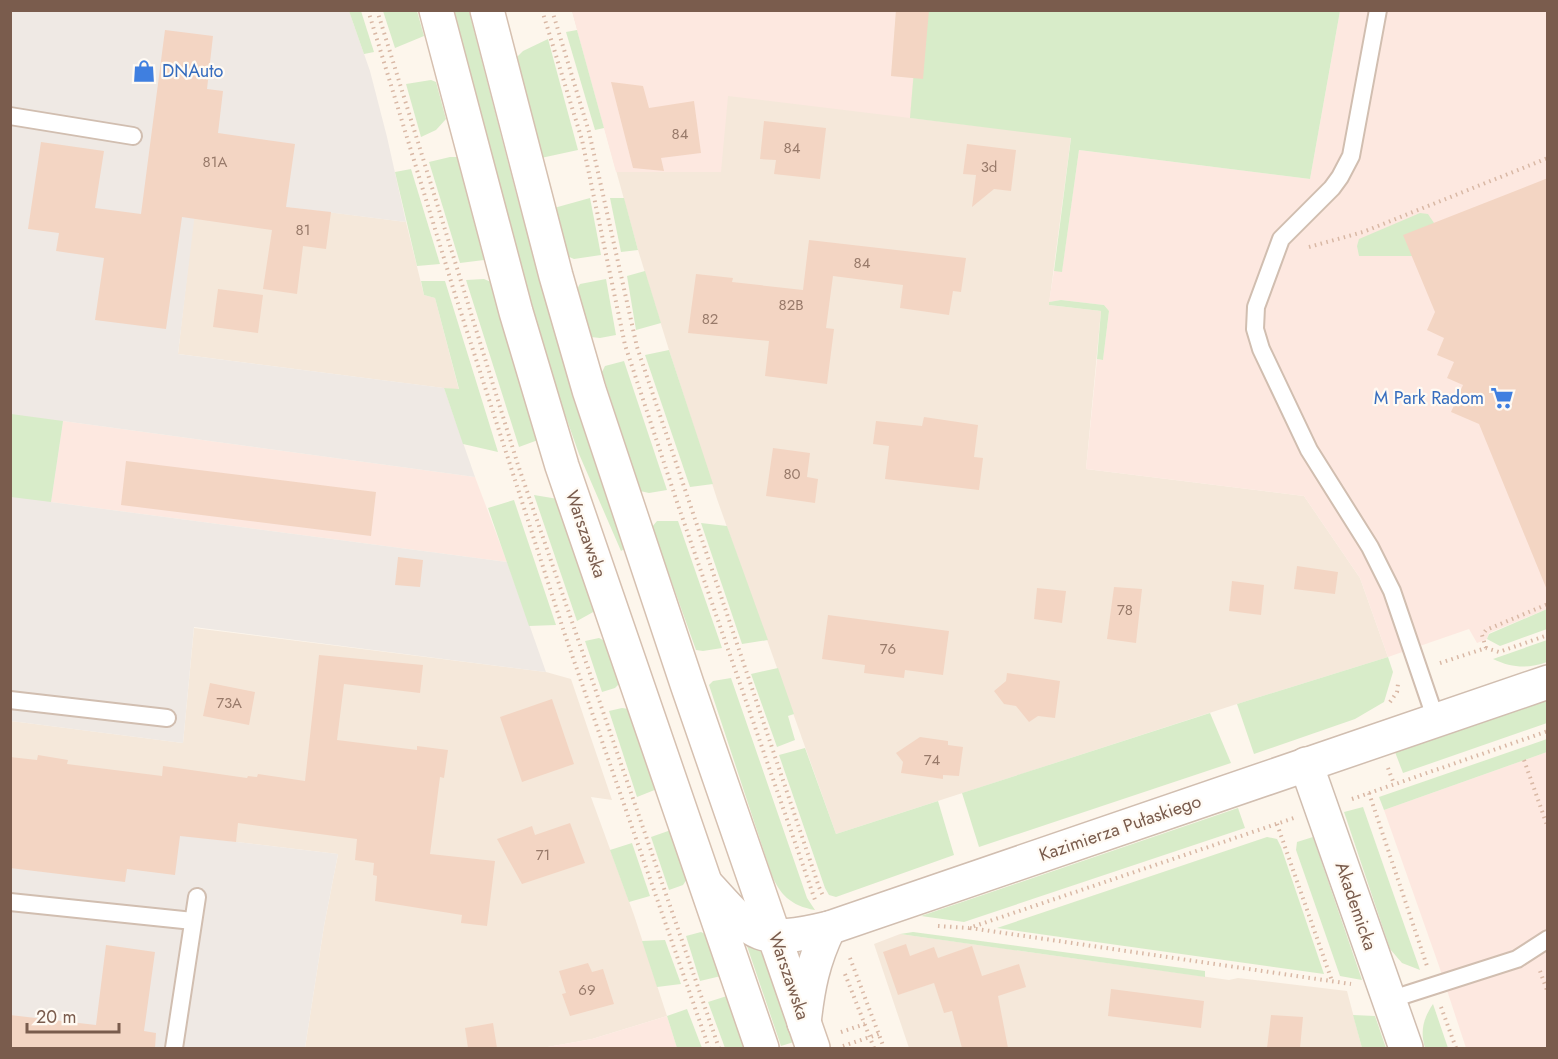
<svg xmlns="http://www.w3.org/2000/svg" width="1558" height="1059" font-family="Jost,sans-serif">
<style>
.residential{fill:#f5e8da}
.commercial{fill:#fde8e0}
.industrial{fill:#efe9e4}
.green{fill:#d8ecc9}
.building{fill:#f3d5c3}
.lines{fill:none;stroke-linecap:round;stroke-linejoin:round}
.lane-casing{stroke:#d1beb0;stroke-width:20}
.street-casing{stroke:#d1beb0;stroke-width:36}
.secondary-casing{stroke:#d6c0b0;stroke-width:36}
.path{stroke:#d9b8a5;stroke-width:4;stroke-dasharray:1.5 4.5;stroke-linecap:butt}
.lane{stroke:#fff;stroke-width:16}
.street{stroke:#fff;stroke-width:33}
.secondary{stroke:#fff;stroke-width:33}
.labels{text-anchor:middle;stroke-width:4.5;stroke-linejoin:round;paint-order:stroke}
.number-label{font-size:15px;fill:#987a6a}
.shop-label{font-size:18px;fill:#366cbe;stroke:#fffaf3;text-anchor:start}
.street-label{font-size:18px;fill:#7a5c4d;stroke:#fffaf3}
</style>
<rect width="100%" height="100%" fill="#fdf6ec"/>
<g class="residential">
<polygon points="572,11 919,11 911,118 1071,137 1049,305 1101,311 1086,469 1304,496 1360,578 1388,657 1237,704 836,834 717,499 669,350 638,250"/>
<polygon points="196,195 406,222 424,295 435,298 459,390 178,354"/>
<polygon points="194,628 546,672 571,679 612,800 591,797 634,915 667,1016 592,1039 542,1048 305,1048 324,926 338,854 11,815 11,721 183,743"/>
<polygon points="900,934 1229,980 1238,978 1347,991 1362,1048 909,1048 874,944"/>
</g>
<g class="commercial">
<polygon points="572,11 896,11 891,76 913,78 910,118 728,96 721,172 616,172"/>
<polygon points="1340,11 1547,11 1547,609 1489,633 1487,639 1477,643 1469,629 1388,657 1360,578 1304,496 1086,469 1097,359 1103,360 1109,311 1104,305 1061,300 1049,302 1054,271 1062,271 1079,150 1310,179"/>
<polygon points="63,421 475,477 507,562 51,502"/>
<polygon points="1547,752 1547,1048 1466,1048 1439,966 1384,810"/>
<polygon points="667,1016 677,1048 542,1048 592,1039"/>
</g>
<g class="industrial">
<polygon points="11,11 349,11 370,71 387,137 406,222 197,196 178,354 444,388 475,477 63,421 51,502 507,562 546,672 194,627 183,743 11,721"/>
<polygon points="11,815 338,854 324,926 305,1048 11,1048"/>
</g>
<g class="green">
<polygon points="349,11 361,11 374,52 364,54"/>
<polygon points="383,11 417,11 424,36 395,48"/>
<polygon points="452,11 469,11 516,193 557,339 626,548 621,551 579,454 556,389 537,325"/>
<polygon points="919,11 1340,11 1310,179 1079,150 1062,272 1054,271 1071,138 910,118"/>
<polygon points="577,30 604,128 595,130 566,32"/>
<polygon points="548,39 578,150 541,158 515,59 523,51"/>
<polygon points="431,80 436,82 446,119 436,130 421,137 406,84"/>
<polygon points="450,157 457,157 484,260 460,263 429,162"/>
<polygon points="411,169 440,264 417,266 395,172"/>
<polygon points="590,198 601,255 574,259 567,256 554,208"/>
<polygon points="610,198 624,198 638,250 621,252"/>
<polygon points="1420,213 1428,214 1434,223 1412,256 1359,256 1357,246 1359,239"/>
<polygon points="645,271 661,323 636,330 627,276"/>
<polygon points="484,279 491,282 511,355 538,440 519,447 466,280"/>
<polygon points="606,279 616,335 600,338 591,337 577,289 580,284"/>
<polygon points="421,281 445,281 498,452 463,444 444,388 459,389 435,298 424,295"/>
<polygon points="1061,300 1104,305 1109,311 1103,360 1097,359 1101,311 1049,305 1049,302"/>
<polygon points="669,350 713,484 690,487 645,355"/>
<polygon points="624,361 667,490 649,493 640,491 602,372 605,366"/>
<polygon points="11,414 63,421 51,502 11,497"/>
<polygon points="534,495 558,499 595,611 577,621"/>
<polygon points="514,500 556,625 529,626 488,508"/>
<polygon points="657,521 678,521 722,648 703,651 696,650 652,527"/>
<polygon points="701,523 727,526 768,640 742,644"/>
<polygon points="1547,609 1547,629 1500,646 1487,639 1489,634"/>
<polygon points="599,638 605,641 620,683 615,688 602,692 585,641"/>
<path d="M 1547,640 L 1547,662 C 1528,669 1512,668 1493,659 Z"/>
<polygon points="1388,657 1393,672 1384,702 1355,719 1254,754 1237,704"/>
<polygon points="778,668 794,714 788,716 795,740 777,747 751,674"/>
<path d="M 731,678 L 807,898 L 815,910 C 791,906 779,894 771,873 L 709,685 L 713,681 Z"/>
<polygon points="1547,700 1547,723 1403,773 1395,752"/>
<polygon points="622,708 629,709 657,789 637,797 609,711"/>
<polygon points="1210,713 1231,763 979,847 962,793"/>
<polygon points="1547,739 1547,752 1384,810 1379,797"/>
<polygon points="805,748 836,834 938,801 954,855 836,897 829,895 825,888 779,755"/>
<polygon points="1363,807 1420,970 1402,963 1390,949 1344,812"/>
<polygon points="1238,808 1245,828 964,922 921,916"/>
<polygon points="671,830 687,879 683,885 669,890 651,837"/>
<polygon points="1267,837 1277,839 1281,847 1324,974 997,928"/>
<polygon points="1313,837 1362,980 1340,976 1296,850 1297,842"/>
<polygon points="632,843 650,896 629,902 610,850"/>
<polygon points="701,932 707,935 721,976 700,981 686,936"/>
<polygon points="913,932 1205,971 1205,977 900,934"/>
<polygon points="665,940 681,984 657,987 642,941"/>
<polygon points="747,946 759,950 764,955 794,1042 781,1046"/>
<polygon points="727,996 746,1048 725,1048 708,1002"/>
<path d="M 1433,1004 L 1448,1048 L 1425,1048 C 1420,1031 1423,1019 1433,1004 Z"/>
<polygon points="687,1009 702,1048 677,1048 667,1016"/>
<polygon points="1353,1015 1375,1016 1386,1048 1362,1048"/>
</g>
<g class="building">
<polygon points="896,10 929,10 923,79 891,76"/>
<polygon points="165,30 213,36 207,89 223,91 218,133 295,144 286,207 331,212 326,249 303,246 297,294 263,289 272,230 182,217 166,329 95,320 104,258 56,251 59,233 28,229 41,142 104,151 95,208 141,214"/>
<polygon points="611,82 643,86 649,108 694,101 701,153 661,158 664,171 633,168"/>
<polygon points="764,121 826,128 820,179 774,174 776,160 760,159"/>
<polygon points="967,144 1016,150 1011,191 994,189 972,207 976,175 963,174"/>
<polygon points="1548,178 1548,590 1547,590 1479,424 1451,412 1463,385 1447,378 1454,362 1437,355 1444,338 1427,330 1435,312 1403,235"/>
<polygon points="809,240 966,258 961,292 953,291 949,315 900,308 903,285 833,276 826,328 834,329 827,384 765,376 769,341 688,333 696,274 733,278 732,282 803,290"/>
<polygon points="218,289 263,295 258,333 213,327"/>
<polygon points="924,417 978,425 974,457 983,458 979,490 885,479 889,446 873,444 876,421 922,426"/>
<polygon points="773,448 810,453 807,477 818,479 815,503 766,496"/>
<polygon points="126,461 376,492 371,536 121,505"/>
<polygon points="398,557 423,560 420,587 395,585"/>
<polygon points="1297,566 1338,572 1335,594 1294,589"/>
<polygon points="1232,581 1264,585 1261,615 1229,611"/>
<polygon points="1114,587 1142,589 1136,643 1107,639"/>
<polygon points="1037,588 1066,591 1062,623 1034,619"/>
<polygon points="828,615 949,631 943,675 905,670 904,678 864,673 865,665 822,659"/>
<polygon points="319,655 423,665 420,693 344,684 337,740 417,750 417,746 448,750 444,778 440,777 430,854 495,861 487,926 461,923 462,915 375,901 377,876 373,875 374,863 355,860 357,839 238,823 236,842 180,836 175,875 127,869 125,882 10,868 10,757 37,760 38,755 68,760 67,764 162,776 163,766 247,778 248,776 257,777 258,774 305,781"/>
<polygon points="1007,673 1060,681 1055,718 1038,716 1029,722 1016,706 1004,704 994,691 1006,681"/>
<polygon points="210,683 255,692 249,725 203,716"/>
<polygon points="552,699 574,764 522,782 500,717"/>
<polygon points="920,737 948,741 948,745 963,747 959,776 943,775 943,779 901,773 903,762 896,753"/>
<polygon points="570,823 585,863 522,884 497,839 532,826 535,835"/>
<polygon points="906,944 910,956 934,947 938,958 972,946 982,976 1019,964 1026,987 998,996 1008,1048 962,1048 952,1011 944,1013 934,983 898,995 883,952"/>
<polygon points="106,945 155,952 144,1031 156,1033 155,1048 10,1048 10,1015 96,1025"/>
<polygon points="588,963 592,972 603,969 614,1004 570,1016 562,994 566,993 559,971"/>
<polygon points="1111,989 1204,1001 1201,1028 1108,1016"/>
<polygon points="1271,1015 1303,1017 1300,1048 1267,1048"/>
<polygon points="493,1023 497,1048 468,1048 465,1028"/>
</g>
<g class="lines">
<g class="lane-casing">
<g id="lane">
<polyline points="1378,10 1351,156 1340,177 1332,188 1281,239 1256,307 1255,329 1261,349 1309,450 1370,547 1392,591 1436,720"/>
<polyline points="10,116 133,136"/>
<polyline points="10,700 167,718"/>
<polyline points="10,902 193,921"/>
<polyline points="1389,1000 1517,959 1548,939"/>
<polyline points="174,1048 197,897"/>
</g>
</g>
<g class="street-casing">
<g id="street">
<polyline points="1306,764 1406,1048"/>
<path d="M 707,885 C 753,936 758,945 829,928 L 1548,682"/>
<path d="M 804,1023 C 808,987 813,961 829,928"/>
</g>
</g>
<g class="secondary-casing">
<g id="secondary">
<polyline points="436,10 516,312 562,466 762,1048"/>
<polyline points="487,10 556,276 589,390 687,684 813,1048"/>
</g>
</g>
<g class="path">
<polyline points="368,10 454,291 565,635 709,1048"/>
<polyline points="377,10 518,465 719,1048"/>
<polyline points="542,10 582,140 625,345 678,505 815,900"/>
<polyline points="552,10 589,132 637,347 819,887 824,898"/>
<polyline points="1309,247 1363,232 1548,158"/>
<polyline points="1486,648 1482,635 1486,630 1548,604"/>
<polyline points="1440,663 1486,648 1499,652 1548,635"/>
<polyline points="1390,702 1397,692 1398,684"/>
<polyline points="1524,760 1548,828"/>
<polyline points="1388,768 1394,784"/>
<polyline points="1369,793 1427,966"/>
<polyline points="1352,799 1548,731"/>
<polyline points="1277,824 1332,981"/>
<polyline points="938,926 969,928 1294,818"/>
<polyline points="970,928 1351,984"/>
<polyline points="850,958 884,1048"/>
<polyline points="1540,971 1548,993"/>
<polyline points="845,974 874,1048"/>
<polyline points="1441,1007 1456,1048"/>
<polyline points="841,1032 865,1024"/>
<polyline points="843,1046 879,1034"/>
</g>
<use href="#lane" class="lane"/>
<use href="#street" class="street"/>
<use href="#secondary" class="secondary"/>
</g>
<defs>
<g id="shop-bare" transform="scale(1.8)"><path d="M-5-2.5h2.3a2.7 3.5 0 0 1 5.4 0H5L5.5 6h-11ZM-1.5-2.5h3a1.5 2.3 0 0 0-3 0Z" fill="#3f7fe0" stroke="#fffaf3" stroke-width="2.5" paint-order="stroke"/></g>
<g id="supermarket-bare" transform="scale(1.8)"><path d="M-6-5.5h2.5l.6 2H6L4.5 2H-2.5L-4.4-4H-6ZM-1.5 3.2a1.3 1.3 0 1 0 .1 0ZM3 3.2a1.3 1.3 0 1 0 .1 0Z" fill="#3f7fe0" stroke="#fffaf3" stroke-width="2.5" paint-order="stroke"/></g>
</defs>
<g fill-rule="evenodd">
<use href="#shop-bare" x="144" y="71"/>
<use href="#supermarket-bare" x="1502" y="398"/>
</g>
<g class="labels">
<g class="number-label">
<text x="680" y="139">84</text>
<text x="792" y="153">84</text>
<text x="215" y="167">81A</text>
<text x="989" y="172">3d</text>
<text x="303" y="235">81</text>
<text x="862" y="268">84</text>
<text x="791" y="310">82B</text>
<text x="710" y="324">82</text>
<text x="792" y="479">80</text>
<text x="1125" y="615">78</text>
<text x="888" y="654">76</text>
<text x="229" y="708">73A</text>
<text x="932" y="765">74</text>
<text x="543" y="860">71</text>
<text x="587" y="995">69</text>
</g>
<g class="shop-label">
<text x="162" y="77">DNAuto</text>
<text x="1484" y="404" text-anchor="end">M Park Radom</text>
</g>
<g class="street-label">
<text transform="translate(586 534) rotate(71)" y="6">Warszawska</text>
<text transform="translate(1120 828) rotate(-19)" y="6">Kazimierza Pułaskiego</text>
<text transform="translate(1356 906) rotate(71)" y="6">Akademicka</text>
<text transform="translate(789 976) rotate(71)" y="6">Warszawska</text>
</g>
</g>
<rect width="1558" height="1059" fill="none" stroke="#7a5c4d" stroke-width="24"/>
<path d="M27 1023v9h92v-9" fill="none" stroke="#7a5c4d" stroke-width="3"/>
<text x="36" y="1023" font-size="18" fill="#7a5c4d" stroke="#fffaf3" stroke-width="4.5" paint-order="stroke">20 m</text>
</svg>
